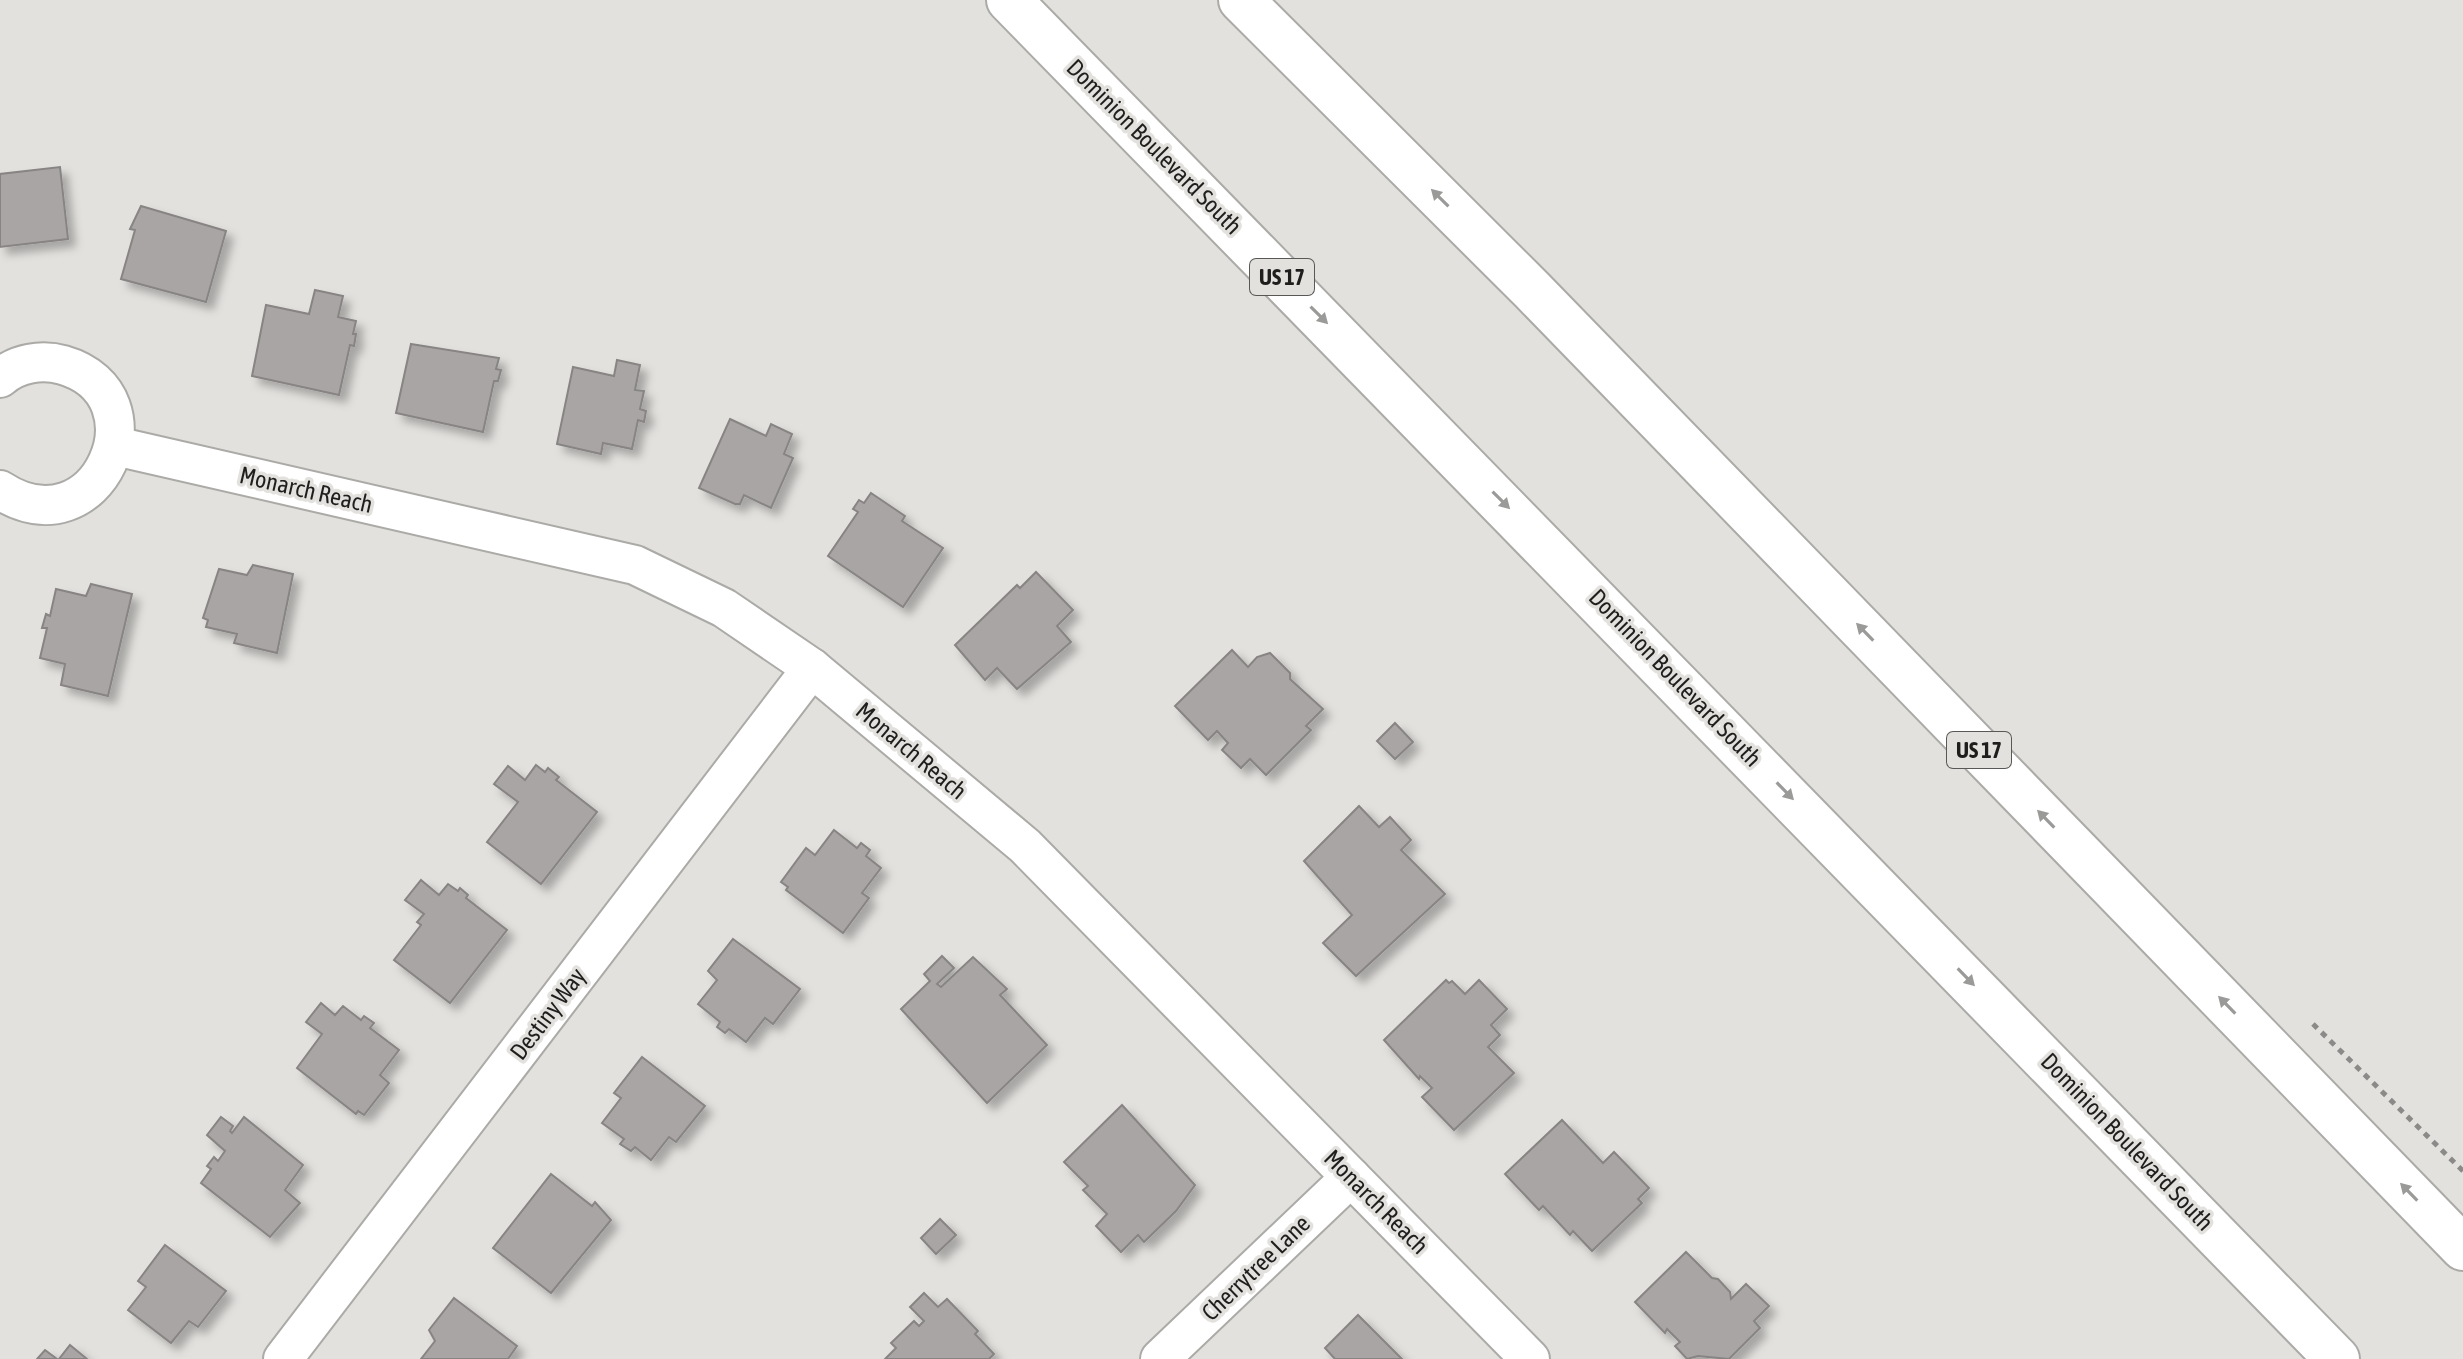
<svg xmlns="http://www.w3.org/2000/svg" width="2463" height="1359" font-family="'Asap Condensed',sans-serif">
<style>
.building{fill:#a8a5a4;stroke:#888484;stroke-width:2;filter:url(#shadow)}
.lines{fill:none;stroke-linecap:round;stroke-linejoin:round}
.minor-casing{stroke:#abaaa7;stroke-width:42}
.motorway-casing{stroke:#abaaa7;stroke-width:48}
.path{stroke:#8b8a88;stroke-width:5;stroke-dasharray:6 6;stroke-linecap:butt}
.minor{stroke:#fff;stroke-width:38}
.motorway{stroke:#fff;stroke-width:44}
.oneway{fill:#9a9a99}
.labels{text-anchor:middle;stroke-width:7;stroke-linejoin:round;paint-order:stroke}
.shield{fill:#e2e1de;stroke:#5a5857;stroke-width:2}
.shield-label{font-size:22px;font-weight:bold;fill:#1f1e1d}
.street-label{font-size:24px;fill:#1f1e1d;stroke:#e2e1de}
</style>
<defs>
<filter id="shadow"><feDropShadow dx="7" dy="7" stdDeviation="4" flood-color="#0004"/></filter>
</defs>
<rect width="100%" height="100%" fill="#e2e1de"/>
<g class="building">
<polygon points="60,167 68,239 0,247 0,174"/>
<polygon points="141,206 226,231 206,302 121,279 135,230 130,229"/>
<polygon points="315,290 343,296 338,317 356,321 353,334 356,334 354,346 350,345 339,395 252,376 266,305 309,314"/>
<polygon points="411,344 499,358 496,369 501,370 498,381 494,381 483,432 396,413"/>
<polygon points="617,360 640,365 635,390 644,391 640,409 646,411 644,422 638,420 632,449 603,443 601,454 557,444 573,367 614,376"/>
<polygon points="730,419 766,436 771,424 792,434 784,454 793,458 771,508 744,495 740,504 735,504 699,488"/>
<polygon points="871,493 905,516 902,521 943,548 903,607 828,556 858,512 853,509 859,500 864,503"/>
<polygon points="253,565 293,574 277,653 234,643 237,634 206,627 208,620 203,618 219,569 247,575"/>
<polygon points="1036,572 1073,610 1057,626 1071,642 1017,689 997,668 985,680 955,645 1017,585 1020,588"/>
<polygon points="91,584 132,594 108,696 61,685 65,664 40,658 47,628 42,628 46,614 50,616 56,589 86,596"/>
<polygon points="1232,650 1248,667 1257,657 1270,653 1290,673 1290,679 1323,709 1306,726 1311,730 1266,775 1250,759 1241,768 1222,750 1228,743 1217,731 1208,740 1175,706"/>
<polygon points="1395,723 1413,742 1395,759 1377,741"/>
<polygon points="536,765 545,772 548,768 559,777 556,780 597,812 541,884 487,842 518,802 494,784 508,766 525,780"/>
<polygon points="1359,806 1379,827 1390,817 1411,840 1401,850 1445,894 1356,976 1323,943 1352,915 1304,861"/>
<polygon points="834,830 857,848 861,843 870,850 866,856 881,868 862,893 869,898 843,933 786,890 788,887 781,882 806,848 815,855"/>
<polygon points="421,880 439,895 448,884 458,891 460,888 468,895 466,898 507,930 450,1003 394,960 421,925 417,922 424,914 405,900"/>
<polygon points="733,939 800,989 773,1024 765,1018 746,1042 729,1029 725,1033 717,1027 720,1022 698,1004 717,980 708,971"/>
<polygon points="942,956 954,968 937,984 941,987 973,957 1007,989 1000,995 1047,1045 987,1103 901,1009 930,981 924,974"/>
<polygon points="1446,980 1449,983 1452,981 1465,994 1479,980 1507,1009 1491,1025 1500,1035 1488,1047 1514,1073 1454,1130 1422,1097 1432,1088 1420,1076 1419,1079 1384,1040"/>
<polygon points="321,1003 335,1015 343,1006 361,1020 364,1016 374,1023 370,1028 399,1050 380,1075 389,1083 364,1115 358,1111 356,1114 297,1068 322,1034 306,1022"/>
<polygon points="642,1057 705,1106 676,1142 669,1137 651,1160 635,1147 631,1151 620,1144 624,1139 602,1123 621,1098 614,1093"/>
<polygon points="1122,1105 1195,1185 1176,1211 1144,1242 1138,1235 1121,1252 1096,1226 1107,1214 1083,1190 1088,1186 1064,1162"/>
<polygon points="221,1117 233,1126 230,1131 232,1133 244,1117 303,1165 285,1190 300,1203 270,1237 201,1183 211,1169 207,1166 214,1157 218,1161 225,1151 207,1135"/>
<polygon points="1562,1120 1603,1163 1614,1152 1649,1188 1638,1199 1642,1203 1592,1251 1573,1231 1570,1235 1543,1206 1539,1210 1505,1174"/>
<polygon points="551,1174 592,1206 595,1202 611,1220 551,1293 493,1248"/>
<polygon points="940,1219 956,1235 936,1254 921,1238"/>
<polygon points="165,1245 226,1291 198,1327 189,1321 171,1343 128,1310 146,1287 138,1281"/>
<polygon points="1686,1252 1712,1278 1718,1279 1730,1292 1731,1299 1746,1284 1769,1306 1754,1321 1760,1328 1729,1359 1698,1356 1687,1359 1675,1346 1680,1342 1667,1329 1665,1333 1635,1302"/>
<polygon points="924,1293 938,1307 947,1299 978,1331 975,1334 994,1354 989,1359 885,1359 896,1348 891,1343 914,1321 919,1326 924,1321 910,1307"/>
<polygon points="454,1298 517,1346 508,1359 421,1359 435,1341 429,1330"/>
<polygon points="1358,1315 1402,1359 1335,1359 1325,1348"/>
<polygon points="70,1345 87,1359 59,1359"/>
<polygon points="45,1350 57,1359 37,1359"/>
</g>
<g class="lines">
<g class="minor-casing">
<g id="minor">
<path d="M 0,378 C 17,363 42,359 63,365 C 167,395 98,554 0,490"/>
<polyline points="115,446 635,565 724,608 812,668 1025,846 1530,1359"/>
<polyline points="283,1359 812,668"/>
<polyline points="1160,1359 1351,1177"/>
</g>
</g>
<g class="motorway-casing">
<g id="motorway">
<polyline points="1009,0 2337,1359"/>
<polyline points="1241,0 1532,290 2463,1248"/>
</g>
</g>
<polyline class="path" points="2313,1024 2463,1171"/>
<use href="#minor" class="minor"/>
<use href="#motorway" class="motorway"/>
</g>
<defs><path id="oneway-solid" d="M-6-.8H1V-3.2L6.5 0L1 3.2V.8H-6Z" transform="scale(2)"/></defs>
<g class="oneway">
<use href="#oneway-solid" transform="translate(1440 198) rotate(-135)"/>
<use href="#oneway-solid" transform="translate(1319 315) rotate(45)"/>
<use href="#oneway-solid" transform="translate(1501 500) rotate(45)"/>
<use href="#oneway-solid" transform="translate(1865 632) rotate(-134)"/>
<use href="#oneway-solid" transform="translate(1785 791) rotate(46)"/>
<use href="#oneway-solid" transform="translate(2046 819) rotate(-134)"/>
<use href="#oneway-solid" transform="translate(1966 977) rotate(46)"/>
<use href="#oneway-solid" transform="translate(2227 1005) rotate(-134)"/>
<use href="#oneway-solid" transform="translate(2409 1192) rotate(-134)"/>
</g>
<g class="labels">
<g class="shield">
<rect x="1250" y="259" width="64" height="36" rx="6"/>
<rect x="1947" y="732" width="64" height="36" rx="6"/>
</g>
<g class="shield-label">
<text x="1282" y="285">US 17</text>
<text x="1979" y="758">US 17</text>
</g>
<g class="street-label">
<text transform="translate(1154 147) rotate(45)" y="8">Dominion Boulevard South</text>
<text transform="translate(306 490) rotate(13)" y="8">Monarch Reach</text>
<text transform="translate(1675 678) rotate(46)" y="8">Dominion Boulevard South</text>
<text transform="translate(911 751) rotate(40)" y="8">Monarch Reach</text>
<text transform="translate(548 1014) rotate(-53)" y="8">Destiny Way</text>
<text transform="translate(2127 1142) rotate(46)" y="8">Dominion Boulevard South</text>
<text transform="translate(1376 1202) rotate(45)" y="8">Monarch Reach</text>
<text transform="translate(1256 1268) rotate(-44)" y="8">Cherrytree Lane</text>
</g>
</g>
</svg>
